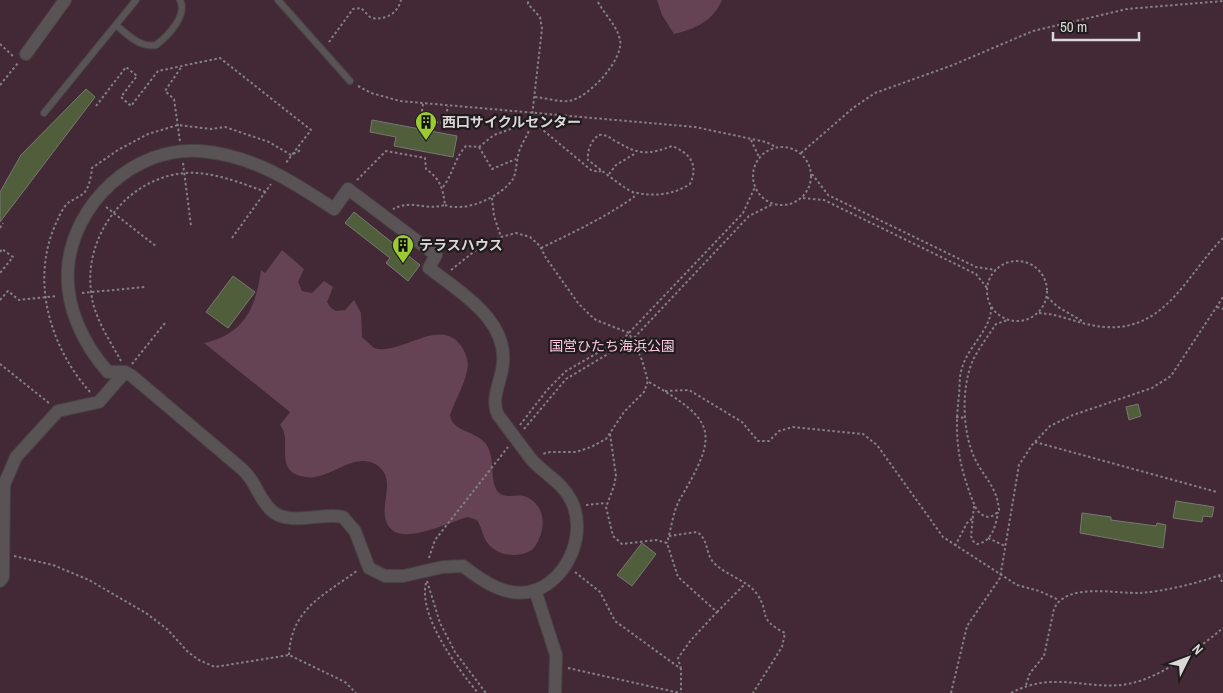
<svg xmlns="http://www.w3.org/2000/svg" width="1223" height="693" font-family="'Archivo Narrow','Noto Sans JP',sans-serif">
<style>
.green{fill:#422935}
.water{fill:#664354}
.building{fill:#515e3c;stroke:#767872}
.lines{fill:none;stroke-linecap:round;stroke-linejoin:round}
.lane-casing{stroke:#474244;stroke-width:8}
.street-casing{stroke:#474244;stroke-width:14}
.path{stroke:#858082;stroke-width:2;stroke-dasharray:2.5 2.5;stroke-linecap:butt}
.lane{stroke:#595356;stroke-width:6}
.street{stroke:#595356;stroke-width:12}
.street-bridge-casing{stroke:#474244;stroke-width:14;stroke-linecap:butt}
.street-bridge{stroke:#595356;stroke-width:12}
.labels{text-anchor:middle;stroke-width:4.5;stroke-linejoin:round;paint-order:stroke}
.poi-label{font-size:14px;font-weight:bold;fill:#dbd7d9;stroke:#201b1d;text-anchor:start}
.park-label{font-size:14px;fill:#fbc6de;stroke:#201b1d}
</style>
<rect width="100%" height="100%" fill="#2a2427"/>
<rect class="green" x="0" y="0" width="1223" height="693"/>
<g class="water">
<path d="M 657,0 L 722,0 C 713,21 695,29 674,34 L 662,15 Z"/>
<path d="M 282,250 L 304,269 L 298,282 L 302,291 L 312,293 L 324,281 L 333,287 L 327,302 L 331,308 L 336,311 L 345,310 L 354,300 L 361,313 L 362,337 L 374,348 C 401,357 442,313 463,349 C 467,356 469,363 467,371 C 464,386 455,400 450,415 C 452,432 477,431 486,444 C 496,458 489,481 498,492 C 505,499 515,494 524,496 C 549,505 546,534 532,550 C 516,559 494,556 485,539 C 482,533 481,526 477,520 L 468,517 C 449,522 408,543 392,530 C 372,512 402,479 375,464 C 352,452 329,481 306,477 C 271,472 294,440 280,425 L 290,412 L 204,343 C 244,334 256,308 261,270 L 265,273 Z"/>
</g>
<g class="building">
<polygon points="86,89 95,97 0,222 0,192 21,155"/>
<polygon points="372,120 457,136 453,157 394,146 396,137 370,132"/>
<polygon points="354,212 420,265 408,281 386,263 390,258 345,223"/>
<polygon points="233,276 255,292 228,328 206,312"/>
<polygon points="1138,404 1141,416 1129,420 1126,407"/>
<polygon points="1176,501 1214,507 1212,517 1203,516 1202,522 1173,518"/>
<polygon points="1082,513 1111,517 1111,520 1156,526 1157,523 1166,525 1163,548 1080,533"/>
<polygon points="642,543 656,554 632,586 617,575"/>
</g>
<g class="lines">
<g class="lane-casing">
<g id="lane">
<polyline points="278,0 350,81"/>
<path d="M 116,25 C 128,35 140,48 156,45 C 168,36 188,15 180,0"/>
<polyline points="44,113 136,0"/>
</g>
</g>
<g class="street-casing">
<g id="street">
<polyline points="26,54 65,0"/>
<path d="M 443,567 L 463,566 C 482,581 509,600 536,590 C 570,577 587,531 571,500 C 561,481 544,474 531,459"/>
<path d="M 403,576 L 385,576 L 369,568 L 355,531 L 343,517 C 321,512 288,527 271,510 C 258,498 256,481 242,469 L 132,376 L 125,372 L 108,372 C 83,344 65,306 68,268 C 73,204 134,146 200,151 C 252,155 292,181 334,209 L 348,189 L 436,255 L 429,268 C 462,294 512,322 502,370 C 499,385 491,401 498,415"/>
<polyline points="0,581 3,577 4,485 16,457 58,411 99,402 125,372"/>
<polyline points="535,590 556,655 555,693"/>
</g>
</g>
<g class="path">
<path d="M 329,42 L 353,9 L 361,8 L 371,18 C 385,20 397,15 401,0"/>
<polyline points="0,44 14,57"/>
<polyline points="0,85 18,63"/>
<polyline points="358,86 371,93 400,101 695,127 766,142 776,147"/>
<path d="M 535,97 C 546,98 559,102 569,101 C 589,98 624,59 620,40 C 617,25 603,13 597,0"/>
<polyline points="423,104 421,118 424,121 442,123 445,121 448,106"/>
<polyline points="96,106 126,67 137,76 121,97 131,106 158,71 220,58 311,130 285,164"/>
<polyline points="532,121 591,170 599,172 601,170"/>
<path d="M 599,135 C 607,134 611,139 617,142 C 639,155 648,155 672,146 C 690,153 699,165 690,184 C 673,195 653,197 633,192 C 626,190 596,166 588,160 C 587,151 591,140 599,135 Z"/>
<polyline points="751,140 759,157"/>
<polyline points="180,141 174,99 165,91 182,66"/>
<circle cx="782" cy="176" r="29"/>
<polyline points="479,147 492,169 516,159"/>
<polyline points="801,153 853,108 875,93 953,65 1033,31 1127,9 1223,1"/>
<polyline points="183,163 191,226"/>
<polyline points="609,174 616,165 636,153"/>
<polyline points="812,174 828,195 976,267 996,270"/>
<path d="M 357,180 L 386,151 L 425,158 L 426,169 C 440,179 443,188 445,205 C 424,211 414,199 393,209"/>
<path d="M 443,187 C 453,174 455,157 466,146 L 479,147 L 494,135 L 522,125 L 532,116 L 542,29 L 540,17 L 528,4 L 528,0"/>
<polyline points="492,198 494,216 501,237"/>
<polyline points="803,198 824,200 976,274 987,288"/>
<path d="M 445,205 C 465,213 501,197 513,179 C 517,172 516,158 520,149 C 524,139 532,129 532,118"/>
<polyline points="106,207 157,247"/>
<polyline points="0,228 3,223"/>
<polyline points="232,238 271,184"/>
<path d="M 541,248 C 574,232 604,218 634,197 L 633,192"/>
<polyline points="0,252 2,249 13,257 0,273"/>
<circle cx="1017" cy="291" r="30"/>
<polyline points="451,270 476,250 501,237 516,233 530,237 540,246 546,258 578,303 590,315 596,320 629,333 642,360 648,381 644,392 624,412 606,439 591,447 576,452 550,452 542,454"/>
<polyline points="82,293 145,287"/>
<polyline points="1047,297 1058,307 1084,322"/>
<polyline points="0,300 8,291 19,300 57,296"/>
<path d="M 991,307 C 992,329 968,346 962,368 C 959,376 960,386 959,395 C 954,437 958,464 974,504 C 978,515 990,523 999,510 C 997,487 985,479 975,459 C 962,432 961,387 973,360 C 979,348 988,336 996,324 L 1008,320"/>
<polyline points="1217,307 1223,309"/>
<path d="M 1039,313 C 1062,314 1082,326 1106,327 C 1166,331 1187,274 1223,238"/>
<path d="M 121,361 C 109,339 93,316 91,291 C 84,235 127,178 185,173 C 212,171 241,183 266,192"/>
<polyline points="0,364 49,403"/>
<polyline points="132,364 165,323"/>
<path d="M 649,382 C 717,421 719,433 680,499 C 673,511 671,530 667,543"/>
<polyline points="665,391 689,390 742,422 758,441 769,441 779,431 793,427 863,434 877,445 943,537 1017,585 1039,591 1059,600"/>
<path d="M 90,392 C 49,346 29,277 58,219 C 60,214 64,206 68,203 C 73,199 80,197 84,193 C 90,186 91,176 92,168 L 118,150 L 148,134 L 178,125 L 211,129 L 225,127 L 269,142 L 291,155 L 301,150"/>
<polyline points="956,417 965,418"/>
<polyline points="520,425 547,390 566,371 625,337 743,213 755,187"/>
<polyline points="524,429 566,379 633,339 749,216 773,204"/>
<polyline points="610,434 616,476 614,486 606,507 613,536 622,544 656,540 667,543 678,577 717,612 691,640 678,658 681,669"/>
<polyline points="1035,442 1217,492"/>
<polyline points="586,505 606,503"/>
<path d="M 974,506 L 971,536 L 973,541 L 977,544 C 992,542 996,525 998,512"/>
<path d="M 669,536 L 697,532 C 709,540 705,552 713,562 C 725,575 747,580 757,594 C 771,614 756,618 785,633 L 782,647 L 753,693"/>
<polyline points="988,538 1005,546"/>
<polyline points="955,546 967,523 974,517"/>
<polyline points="14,556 53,565 89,580 146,613 167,629 188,652 199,660 215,667 289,655 345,682 356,693"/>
<polyline points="429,558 435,540 508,447"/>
<polyline points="575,572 600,592 615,621 681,669 681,693"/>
<polyline points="1219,575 1223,584"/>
<polyline points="427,581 440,623 455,652 486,693"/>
<path d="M 426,583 C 418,616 458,669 478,693"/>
<polyline points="717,612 744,585"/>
<path d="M 289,655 C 291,608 325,595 358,570"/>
<polyline points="568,668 680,693"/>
<path d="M 1026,685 L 1030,673 L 1044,656 L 1054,609 C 1066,582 1116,594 1140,593 C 1167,591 1198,583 1223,574"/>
<polyline points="951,693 967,626 1000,578 1019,465 1032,445 1050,426 1073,415 1152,388 1171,376 1223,297"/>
<path d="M 1011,693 C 1054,670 1087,691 1128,684 C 1163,677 1196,650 1223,628"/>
</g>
<use href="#lane" class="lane"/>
<use href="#street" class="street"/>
<g class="street-bridge-casing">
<g id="street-bridge">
<polyline points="498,415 531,459"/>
<polyline points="403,576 443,567"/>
</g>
</g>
<use href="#street-bridge" class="street-bridge"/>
</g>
<defs>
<g id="building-pin" transform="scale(1.125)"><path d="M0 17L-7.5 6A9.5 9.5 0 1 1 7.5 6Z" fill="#9cca32" stroke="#201b1d"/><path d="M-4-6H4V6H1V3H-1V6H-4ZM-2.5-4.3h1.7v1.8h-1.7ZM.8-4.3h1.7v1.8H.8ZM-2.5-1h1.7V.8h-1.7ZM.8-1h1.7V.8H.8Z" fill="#111"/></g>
</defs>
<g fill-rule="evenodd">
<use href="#building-pin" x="426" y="122"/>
<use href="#building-pin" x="403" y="245"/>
</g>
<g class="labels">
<g class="poi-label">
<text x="442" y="127">西口サイクルセンター</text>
<text x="419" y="250">テラスハウス</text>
</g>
<g class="park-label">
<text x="612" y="351">国営ひたち海浜公園</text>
</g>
</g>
<g transform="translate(1188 658) rotate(48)" stroke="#201b1d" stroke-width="4" paint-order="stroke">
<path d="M0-4L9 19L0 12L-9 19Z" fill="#dbd7d9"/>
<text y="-8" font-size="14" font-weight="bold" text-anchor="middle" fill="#dbd7d9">N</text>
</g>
<path d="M1053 32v8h86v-8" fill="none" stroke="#dbd7d9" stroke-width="2.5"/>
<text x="1060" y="32" font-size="15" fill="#dbd7d9" stroke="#201b1d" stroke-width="4" paint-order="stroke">50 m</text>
</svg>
